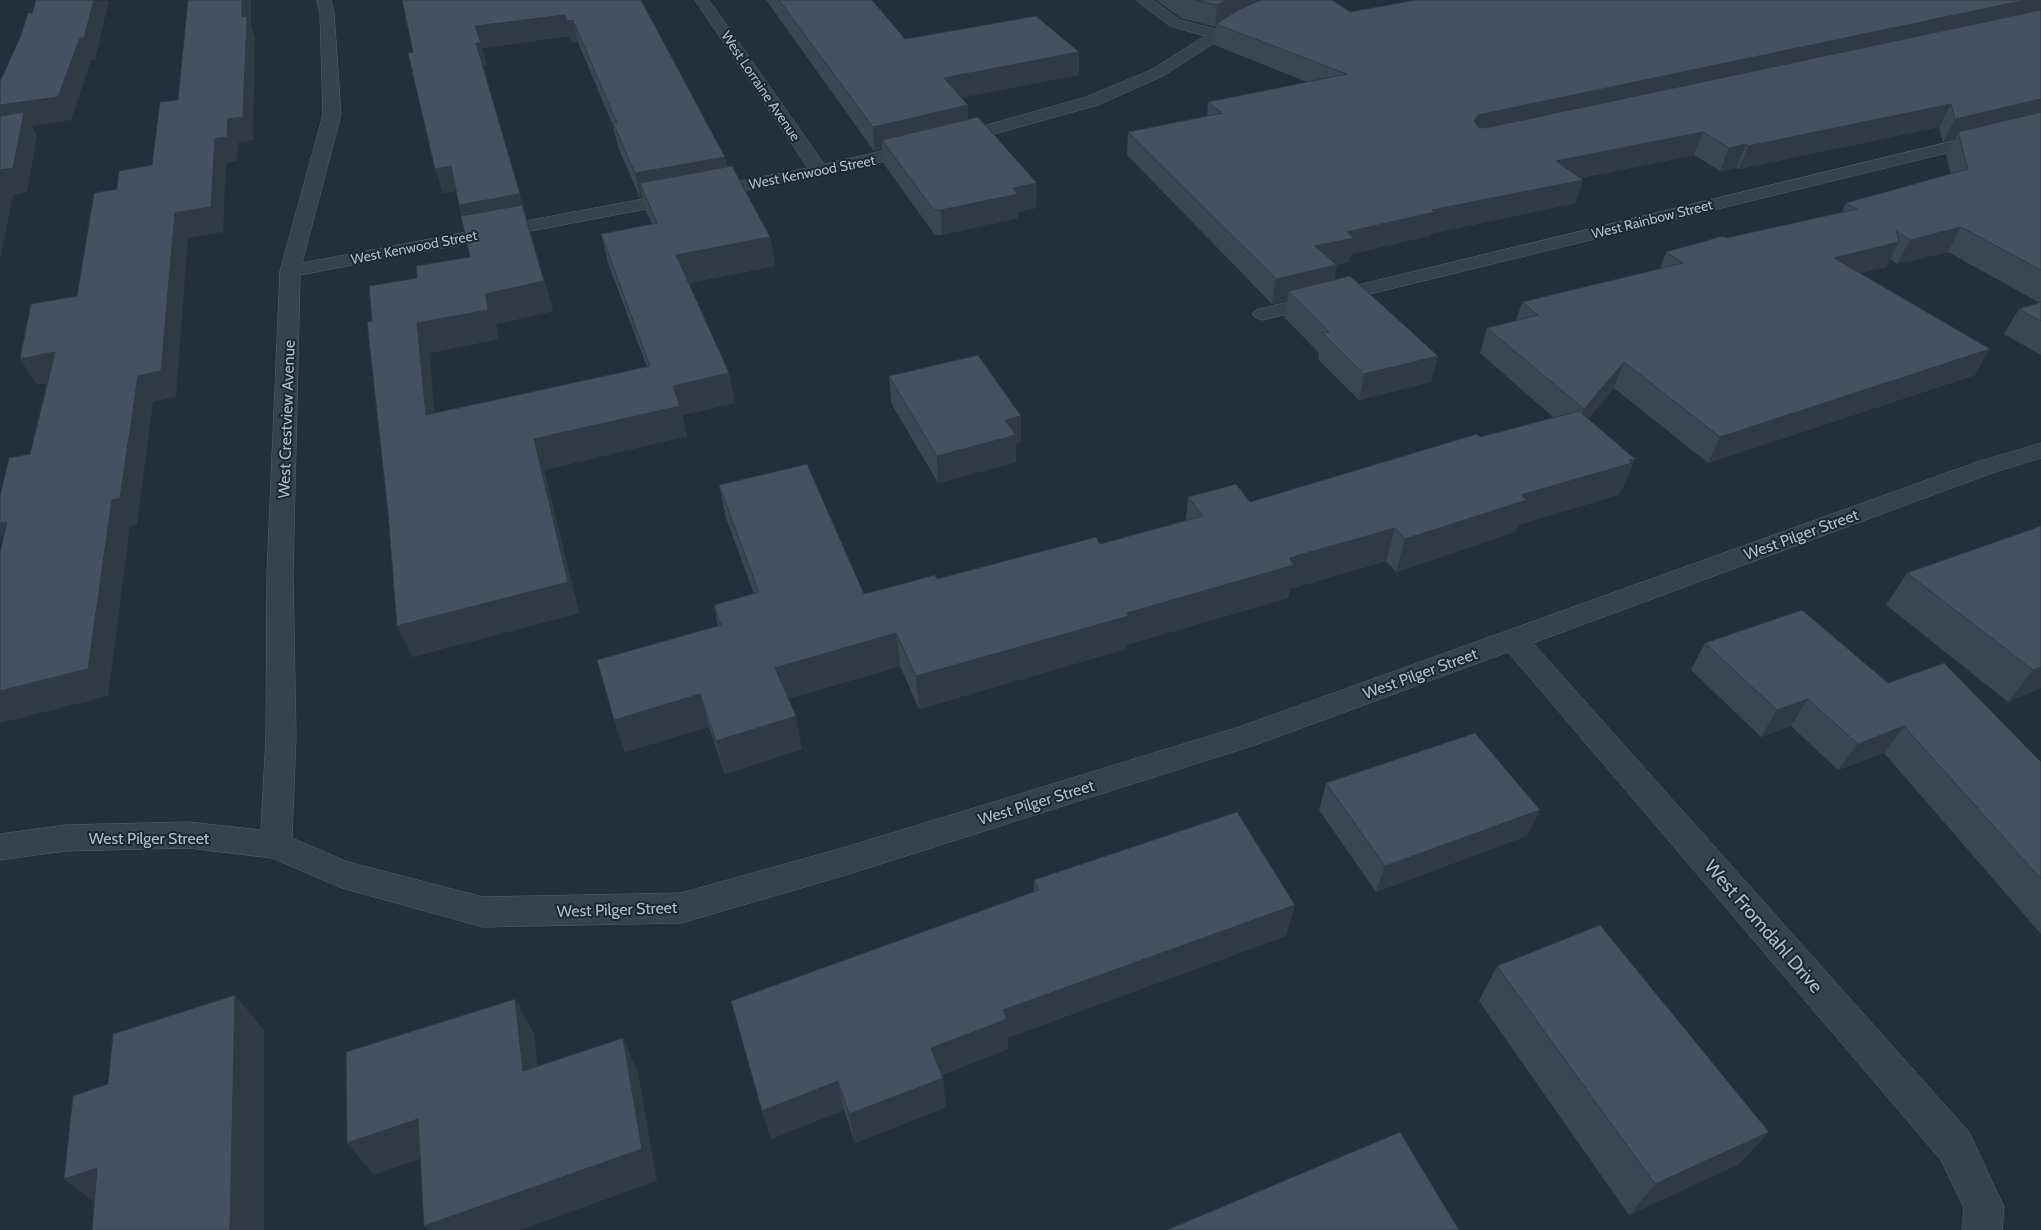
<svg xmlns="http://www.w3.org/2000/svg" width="2041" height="1230" font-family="Cabin,sans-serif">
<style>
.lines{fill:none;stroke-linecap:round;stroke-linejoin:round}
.street-casing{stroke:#565f6c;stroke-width:1}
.street{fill:#38414e;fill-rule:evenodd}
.wall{fill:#3b4654;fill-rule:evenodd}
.shaded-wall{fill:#303945}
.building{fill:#455162;stroke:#303945}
.labels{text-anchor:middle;stroke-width:4;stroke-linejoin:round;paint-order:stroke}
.far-street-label{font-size:14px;fill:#b4bcc9;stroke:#1d2633}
.street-label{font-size:16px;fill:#b4bcc9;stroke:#1d2633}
.near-street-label{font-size:19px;fill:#b4bcc9;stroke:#1d2633}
</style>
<rect width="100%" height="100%" fill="#242f3e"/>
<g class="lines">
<g class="street-casing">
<g id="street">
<path d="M 317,0 L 331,0 L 334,13 L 341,115 L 302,263 L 808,168 L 695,0 L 709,0 L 824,164 L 941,138 L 1086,97 L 1151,70 L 1205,36 L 1170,26 L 1136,0 L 1153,0 L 1180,20 L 1215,29 C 1245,10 1281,0 1316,0 L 1314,3 L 1260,18 L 1237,28 L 1163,76 L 1098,105 L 951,146 L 819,176 L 300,275 L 293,574 L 296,737 L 292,838 L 348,862 L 483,897 L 681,893 L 846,847 L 1239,727 L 1977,462 L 2041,443 L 2041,458 L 1995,472 L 1533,643 L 1969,1132 L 2004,1207 L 2002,1230 L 1962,1230 L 1964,1208 L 1941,1160 L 1508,652 L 1258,744 L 846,875 L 681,923 L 483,927 L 342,888 L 272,858 L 188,848 L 65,851 L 0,860 L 0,834 L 65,825 L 188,822 L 261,830 L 266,737 L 267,574 L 280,271 L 323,115 L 320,13 Z"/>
<polygon points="2041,120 2041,130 1263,320 1256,318 1252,314 1256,310 1263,308"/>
</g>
</g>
<use href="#street" class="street"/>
</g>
<g class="wall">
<path d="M 402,0 L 646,12 L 725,157 L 727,167 L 770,237 L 775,266 L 689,283 L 729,373 L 735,403 L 682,415 L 687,436 L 544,470 L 579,613 L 412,657 L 388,513 L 372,321 L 417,278 L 470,257 L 462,216 L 459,205 L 456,191 L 443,193 L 413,52 ZM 570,36 L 572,43 L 578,42 L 613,126 L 618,147 L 640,198 L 643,197 L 646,211 L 652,224 L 601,234 L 608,263 L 647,367 L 434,413 L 429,353 L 498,339 L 496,324 L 553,311 L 483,66 L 487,65 L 482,48 Z"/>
<polygon points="766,0 872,0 905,39 1079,75 961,97 968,105 968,119 1036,208 1018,212 1018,218 942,235 935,235 883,163 882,149 874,151"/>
<polygon points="1156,0 1332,0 1350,12 2041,0 2041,355 2004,334 2019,309 2040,303 1948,252 1897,264 1890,259 1886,267 1860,273 1975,375 1708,463 1614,388 1588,419 1635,459 1621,491 1620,492 1618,495 1518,525 1515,532 1396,572 1386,561 1290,589 1288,598 1126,645 1126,649 919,709 900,666 788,699 802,749 725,774 709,727 625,752 614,720 718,626 714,605 754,594 726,518 719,485 864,594 1100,544 1186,520 1188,497 1250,502 1480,437 1554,418 1480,353 1487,328 1516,321 1522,302 1660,269 1666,252 1842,212 1846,203 1951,174 1946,155 1955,139 1943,142 1939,127 1739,169 1736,168 1720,171 1694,155 1581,178 1576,203 1430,234 1429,236 1351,254 1349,262 1336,265 1334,280 1438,356 1431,382 1359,400 1318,359 1319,353 1284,317 1287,300 1272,304 1127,155 1128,132 1207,116 1208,102 1307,82 1214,45 1216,26 1215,27 1181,18"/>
<polygon points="889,376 1021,416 1021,442 1016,444 1016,462 938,483 891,403"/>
<polygon points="2041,526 2041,688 2008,702 1886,605 1907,573"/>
<polygon points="1705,643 1888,683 2041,762 2041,934 1884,753 1838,770 1791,726 1761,737 1691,670"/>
<polygon points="1326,783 1527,836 1376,892 1319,810"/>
<polygon points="1034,880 1286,936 1007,1038 1008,1049 942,1075 946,1107 855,1143 844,1110 771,1139 762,1111 1034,892"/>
<polygon points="1497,966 1739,1164 1629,1215 1479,1001"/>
</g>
<g class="shaded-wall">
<polygon points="94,0 109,1 95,60 91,60 71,120 32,126 37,136 27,192 13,195 0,260 0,105"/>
<polygon points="242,0 251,0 251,26 255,38 253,140 238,143 237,161 226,163 223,232 188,238 176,397 153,402 137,525 130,527 108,696 0,723 0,691 112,500 138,376 175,213 215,139 228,119 242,17"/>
<polygon points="1228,0 1292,0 1216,24 1216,26 1215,27 1217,5"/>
<polygon points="2026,0 2041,0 2041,14 1473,138 1474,121 1478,115"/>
<polygon points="565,15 570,36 482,48 487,65 483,66 553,311 496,324 498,339 429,353 438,446 426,415 417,323 486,294 459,205 476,43 475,26"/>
<polygon points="573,20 578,42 572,43 567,21"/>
<polygon points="1079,52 1079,75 945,101 944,78"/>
<polygon points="2041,99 2041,119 1958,132 1955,139 1943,142 1955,119"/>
<polygon points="1951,104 1939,127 1739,169 1748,146"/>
<polygon points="968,105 968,128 882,140 882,149 874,151 873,127"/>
<polygon points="1703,132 1694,155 1549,184 1556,161"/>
<polygon points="1746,144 1736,168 1720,171 1729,148"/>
<polygon points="725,157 729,181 640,183 643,197 640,198 635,173"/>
<polygon points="451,166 459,191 443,193 435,169"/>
<polygon points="1583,180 1576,203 1430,234 1429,236 1351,254 1349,262 1311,270 1315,246 1347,232 1432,210"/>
<polygon points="1037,183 1036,208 1018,212 1018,218 942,235 941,210 1013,188"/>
<polygon points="1961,227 1948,252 1897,264 1910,240"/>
<polygon points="770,237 775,266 682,284 676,255"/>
<polygon points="1899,242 1886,267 1822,282 1834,258"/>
<polygon points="1337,265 1332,289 1288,291 1287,300 1272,304 1276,279"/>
<polygon points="1990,349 1975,375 1708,463 1720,437"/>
<polygon points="55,352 71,378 37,385 20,359"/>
<polygon points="1438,356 1431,382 1359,400 1364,374"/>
<polygon points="1624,362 1614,388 1574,435 1584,409"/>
<polygon points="729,373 735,403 682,415 687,436 544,470 579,613 412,657 397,626 534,439 673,386"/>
<polygon points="1021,416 1021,442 1016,444 1016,462 938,483 937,456 1005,420"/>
<polygon points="1635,459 1621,491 1620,492 1618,495 1518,525 1515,532 1396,572 1405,539 1521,495"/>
<polygon points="7,522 13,552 0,534 0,523"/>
<polygon points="1395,528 1386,561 1290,589 1288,598 1126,645 1126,649 919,709 916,676 1127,613 1289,558"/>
<polygon points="896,633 900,666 782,701 775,668"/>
<polygon points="2041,667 2041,688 2008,702 2033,670"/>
<polygon points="700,694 709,727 625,752 614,720"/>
<polygon points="1808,699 1791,726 1761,737 1777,710"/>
<polygon points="796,716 802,749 725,774 716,741"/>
<polygon points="1904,726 1884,753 1838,770 1858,744"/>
<polygon points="1540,810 1527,836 1376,892 1385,866"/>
<polygon points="1295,905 1286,936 1007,1038 1008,1049 934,1078 931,1048 1003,1010"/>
<polygon points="235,995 264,1030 264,1230 230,1230"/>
<polygon points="515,999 534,1034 542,1105 523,1071"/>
<polygon points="623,1038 638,1072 657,1181 520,1230 428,1230 424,1226"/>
<polygon points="943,1078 946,1107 855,1143 849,1114"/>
<polygon points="838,1081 844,1110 771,1139 762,1111"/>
<polygon points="418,1119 442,1151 374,1175 347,1143"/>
<polygon points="1769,1132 1739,1164 1629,1215 1655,1184"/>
<polygon points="97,1168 103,1209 64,1179"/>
</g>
<g class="building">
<polygon points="36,0 94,0 84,38 80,38 58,97 0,105 0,82 21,35 28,13 32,13"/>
<polygon points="188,0 242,0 242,17 247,16 243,117 228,119 227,137 215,139 211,207 175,213 161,371 138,376 120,498 112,500 88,669 0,691 0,553 7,522 0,523 0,496 9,458 30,454 55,352 20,359 31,304 77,296 94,193 117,189 119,171 152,165 160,102 178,100"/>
<polygon points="402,0 641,0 725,157 635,173 613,123 617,123 573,20 567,21 565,15 475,26 481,43 476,43 520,194 459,205 451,166 435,169 408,53 413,52"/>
<polygon points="779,0 872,0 905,39 1036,16 1079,52 944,78 968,105 873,127"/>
<polygon points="1195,0 1228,0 1217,5"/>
<polygon points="1261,0 1332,0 1350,12 1415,0 2026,0 1478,115 1474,121 1478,127 1485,128 2041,10 2041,99 1955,119 1951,104 1748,146 1746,144 1729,148 1703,132 1556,161 1583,180 1432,210 1435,212 1347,232 1354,238 1315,246 1337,265 1276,279 1128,132 1222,113 1208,102 1347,74 1216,24 1240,9"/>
<polygon points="24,112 13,168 0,170 0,116"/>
<polygon points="2041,112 2041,270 1961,227 1910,240 1896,231 1899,242 1834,258 1990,349 1720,437 1624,362 1584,409 1487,328 1538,315 1522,302 1683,263 1666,252 1723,236 1726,238 1857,209 1846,203 1968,169 1958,132"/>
<polygon points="978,117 1037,183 1013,188 1018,194 941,210 934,210 882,140"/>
<polygon points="732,166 770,237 676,255 729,373 673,386 680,406 534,439 568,582 397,626 388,513 367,322 372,321 369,286 417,278 416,266 470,257 461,216 522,205 544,281 486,294 488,310 417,323 426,415 650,366 601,234 657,223 640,183"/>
<polygon points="1350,276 1438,356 1364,374 1323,333 1329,332 1288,291"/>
<polygon points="2041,302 2041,321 2019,309"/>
<polygon points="978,355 1021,416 1005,420 1016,435 937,456 889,376"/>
<polygon points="1579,411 1635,459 1629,460 1632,463 1521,495 1527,500 1405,539 1395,528 1289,558 1294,565 1127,613 1129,616 916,676 896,633 775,668 796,716 716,741 700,694 614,720 597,660 721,625 714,605 759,592 719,485 807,464 864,594 935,575 937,579 1096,537 1100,544 1203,516 1188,497 1236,484 1250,502 1477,434 1480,437"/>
<polygon points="2041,526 2041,667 2033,670 1907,573"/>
<polygon points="1802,610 1888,683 1944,663 2041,762 2041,879 1904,726 1858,744 1808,699 1777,710 1705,643"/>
<polygon points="1475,733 1540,810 1385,866 1326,783"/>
<polygon points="1237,812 1295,905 1003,1010 1007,1019 931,1048 943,1078 849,1114 838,1081 762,1111 731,1001 1039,890 1034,880"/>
<polygon points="1600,925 1769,1132 1655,1184 1497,966"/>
<polygon points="235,995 230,1230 92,1230 97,1168 64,1179 73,1096 108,1084 113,1034"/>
<polygon points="515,999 523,1071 623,1038 642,1149 424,1226 418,1119 347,1143 346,1052"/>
<polygon points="1400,1132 1459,1230 1167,1230"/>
</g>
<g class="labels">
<g class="far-street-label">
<text transform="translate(761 86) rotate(56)" y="5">West Lorraine Avenue</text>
<text transform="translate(812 172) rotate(-11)" y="5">West Kenwood Street</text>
<text transform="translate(1652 219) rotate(-14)" y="5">West Rainbow Street</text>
<text transform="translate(414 247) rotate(-11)" y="5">West Kenwood Street</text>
</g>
<g class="street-label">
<text transform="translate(286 419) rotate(-88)" y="6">West Crestview Avenue</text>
<text transform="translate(1801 534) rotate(-20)" y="6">West Pilger Street</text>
<text transform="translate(1420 673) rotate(-20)" y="6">West Pilger Street</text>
<text transform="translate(1036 802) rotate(-17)" y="6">West Pilger Street</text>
<text x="149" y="844">West Pilger Street</text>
<text transform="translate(617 909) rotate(-2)" y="6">West Pilger Street</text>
</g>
<g class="near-street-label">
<text transform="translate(1764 926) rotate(49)" y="7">West Fromdahl Drive</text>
</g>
</g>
</svg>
